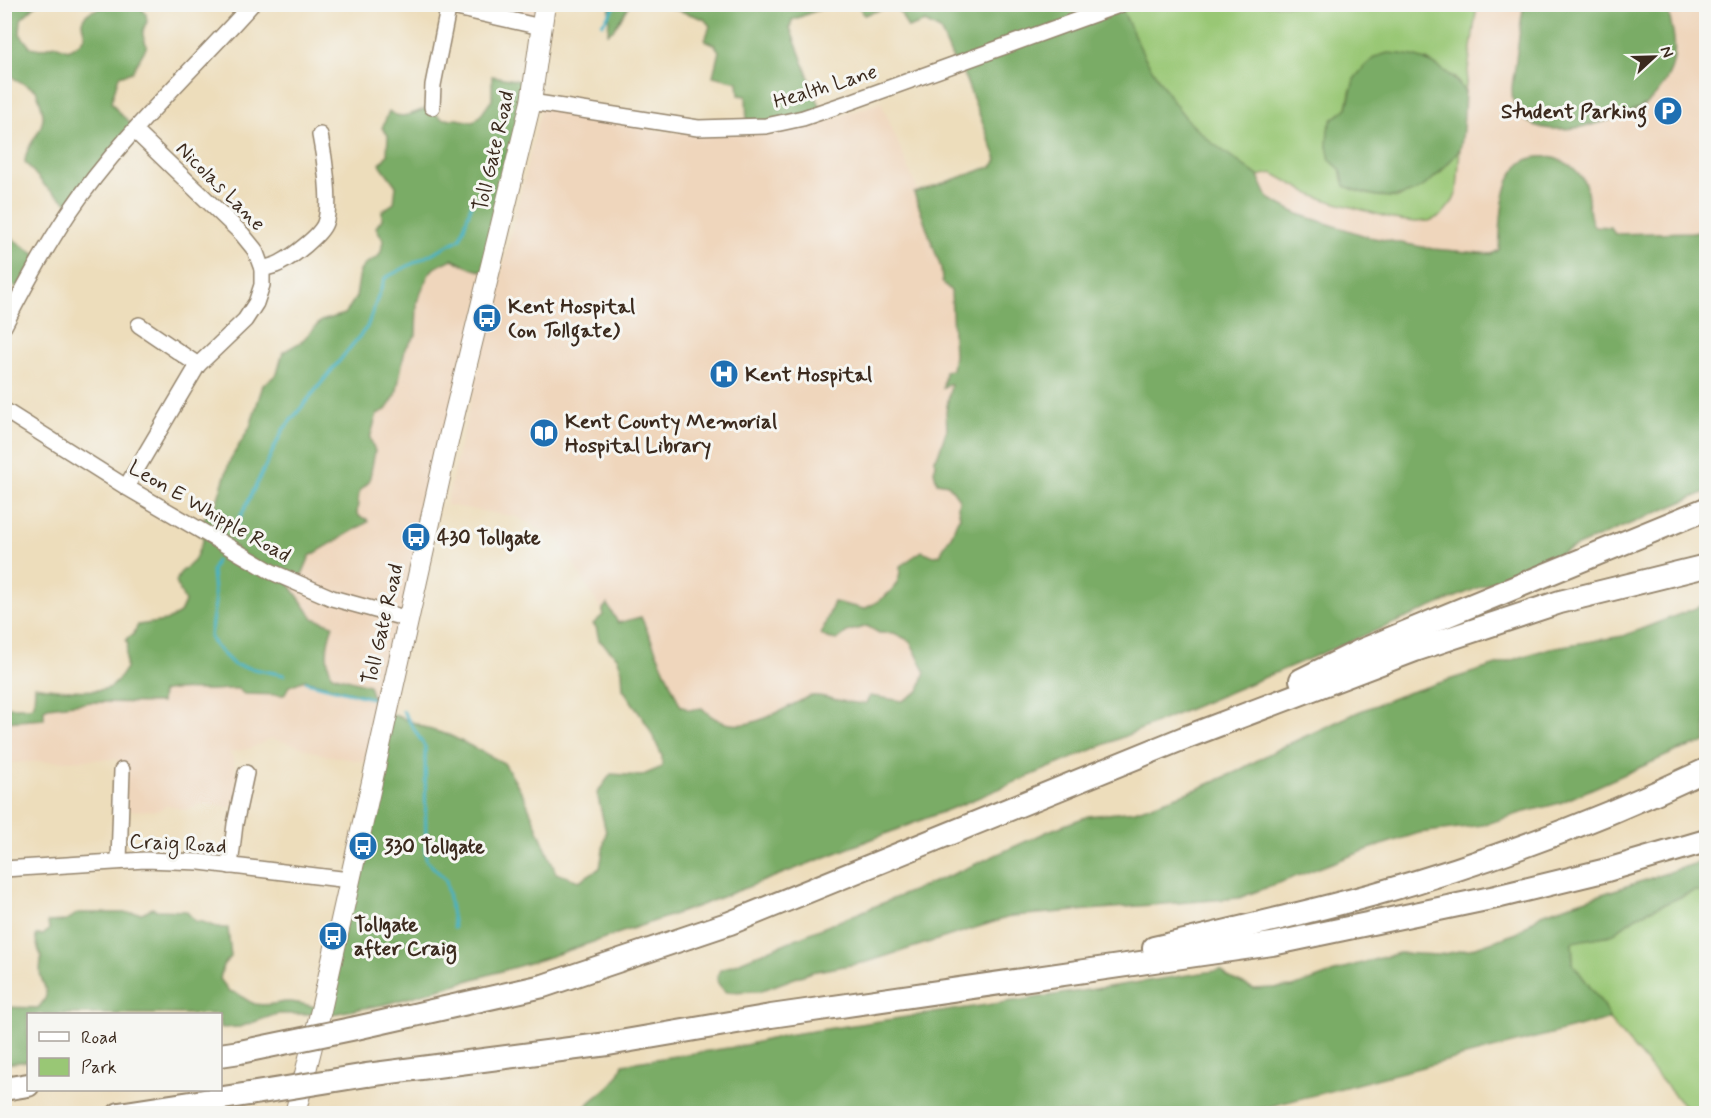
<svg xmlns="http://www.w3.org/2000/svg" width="1711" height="1118" font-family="Mynerve,sans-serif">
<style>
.built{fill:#efd6bc}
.green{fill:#99c775;stroke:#6a784a;stroke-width:1.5}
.forest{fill:#7aac66;stroke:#5a6b42;stroke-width:1.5}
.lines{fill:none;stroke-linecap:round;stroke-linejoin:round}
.stream{stroke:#46b2c4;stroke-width:3}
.minor-casing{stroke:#94846c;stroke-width:18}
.major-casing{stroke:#94846c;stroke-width:22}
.highway-casing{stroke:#94846c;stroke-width:26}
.minor{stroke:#fff;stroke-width:15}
.major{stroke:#fff;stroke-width:20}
.highway{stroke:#fff;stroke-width:22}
.highway-bridge-casing{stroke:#94846c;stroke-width:26;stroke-linecap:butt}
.highway-bridge{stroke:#fff;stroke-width:22}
.labels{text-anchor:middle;stroke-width:6;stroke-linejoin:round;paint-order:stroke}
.street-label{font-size:21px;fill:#3b2a1e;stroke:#f6f6f2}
.poi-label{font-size:21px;font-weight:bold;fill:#3b2a1e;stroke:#f6f6f2;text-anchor:start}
</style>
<rect width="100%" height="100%" fill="#f6f6f2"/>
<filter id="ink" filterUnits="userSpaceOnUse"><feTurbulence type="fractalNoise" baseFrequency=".0167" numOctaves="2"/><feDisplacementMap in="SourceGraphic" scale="12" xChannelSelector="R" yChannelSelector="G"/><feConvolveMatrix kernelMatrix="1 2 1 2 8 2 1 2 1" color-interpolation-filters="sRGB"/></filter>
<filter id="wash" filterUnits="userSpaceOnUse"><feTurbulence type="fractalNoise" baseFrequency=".008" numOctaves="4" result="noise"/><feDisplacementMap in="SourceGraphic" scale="24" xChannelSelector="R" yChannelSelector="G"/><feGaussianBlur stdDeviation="1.35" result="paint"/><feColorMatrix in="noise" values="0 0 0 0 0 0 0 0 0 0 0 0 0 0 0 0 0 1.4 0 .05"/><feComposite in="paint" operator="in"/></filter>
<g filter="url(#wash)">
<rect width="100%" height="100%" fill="#edddbb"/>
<g class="built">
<polygon points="443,5 544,5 541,19"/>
<polygon points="1107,5 1706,5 1706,235 1447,275 1217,183"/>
<polygon points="881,102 963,300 978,448 930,665 907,712 734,743 662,711 559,540 517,517 446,505 542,104 667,132 774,134 821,123"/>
<polygon points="452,259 473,269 486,272 375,764 325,755 282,741 270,739 251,748 228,753 232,756 240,787 236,807 200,804 185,810 167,805 160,810 120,811 122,770 116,759 7,763 5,754 4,722 44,719 44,709 48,707 92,702 160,703 162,692 174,689 213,690 233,688 286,694 289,686 305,680 339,690 368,686 332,675 327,665 328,638 333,625 313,619 287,580 298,584 310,556 367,522 357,513 359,492 369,482 370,438 377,414 396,395 405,349 416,335 417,302 429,274 434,268"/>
</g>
<g class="green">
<path d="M 1120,5 L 1477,5 L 1465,92 L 1455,78 L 1427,60 L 1351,89 L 1347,108 L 1332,120 L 1342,179 L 1354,190 L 1372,194 L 1398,198 L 1440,173 L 1460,148 L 1457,192 L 1453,201 L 1441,216 L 1429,221 L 1415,222 L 1399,220 L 1340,204 L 1314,196 L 1272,173 L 1258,176 C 1240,163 1221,152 1205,137 C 1166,103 1140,52 1120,5 Z"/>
<polygon points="1694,891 1706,892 1706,1113 1690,1113 1610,1021 1605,1007 1573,964 1572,941 1611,935 1639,915"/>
</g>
<g class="forest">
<path d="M 5,5 L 36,5 L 21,19 L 20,34 L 30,47 L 41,49 L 55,45 L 68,50 L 80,43 L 85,36 C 84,32 82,26 82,22 C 86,4 126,5 139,5 L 146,14 L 147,22 C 141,31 142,36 147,46 L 132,72 L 119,76 L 111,102 L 119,113 L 137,128 L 72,206 L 46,187 L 25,162 C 25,145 42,134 43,118 C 44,110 39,98 36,90 L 15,79 L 5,70 Z"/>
<polygon points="610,5 630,5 614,29 608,33"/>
<polygon points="662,5 831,5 792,20 790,28 822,112 747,125 746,96 739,95 738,82 713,76 719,51 714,44 705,40 710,26 704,19"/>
<path d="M 858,5 L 1120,5 L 1145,58 L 1172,100 L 1189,122 L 1211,142 L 1258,176 L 1268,198 L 1298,214 L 1369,237 L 1433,249 L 1492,254 L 1499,250 C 1502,218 1498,151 1548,157 C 1562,159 1574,166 1582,178 C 1592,193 1585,212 1594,226 L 1610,227 L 1615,234 L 1692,232 L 1699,231 L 1702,224 L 1706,224 L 1706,492 L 963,804 L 696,907 L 543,959 L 387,1004 L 332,1014 L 277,1014 L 240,1027 L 221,1028 L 220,1014 L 28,1014 L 28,1061 L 5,1064 L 4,1007 L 38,1008 C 51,994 46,992 41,977 C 39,972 41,964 41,958 C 40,948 35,947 36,935 L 43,935 L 49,930 L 48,922 L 66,921 L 78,913 L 142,913 L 152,908 L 157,910 L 186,911 L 195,921 C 207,921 212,929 228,928 L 231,957 L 223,965 L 220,979 L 229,991 C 242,994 244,1000 255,1004 C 267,1007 278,1002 289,1002 C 299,1002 309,1006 319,1008 L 391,714 L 410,721 L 428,729 L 449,735 L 504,763 L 524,796 L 556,873 L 579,881 L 600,868 L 606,832 L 597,793 L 611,774 L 641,776 L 662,767 L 662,756 L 648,726 L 623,689 L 622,671 L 617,657 L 599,640 L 596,627 L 593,624 L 603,615 L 603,609 L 607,604 L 618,623 L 641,617 L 680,705 L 689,710 L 702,708 C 732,739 762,720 794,704 C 799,702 806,697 811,696 C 825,694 847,706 866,703 L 870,696 L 903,701 L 919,691 L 925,671 L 910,641 L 894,633 L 879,633 L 867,626 L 847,632 L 837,640 L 827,638 L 821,634 L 834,602 L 864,609 C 882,600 902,588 900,566 L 922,551 L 934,556 L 940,555 C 943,548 946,542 951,536 C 955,530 954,523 960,517 L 958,507 L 959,499 L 948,484 L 937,482 L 934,471 L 936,464 L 934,460 L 938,455 L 947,429 L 946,412 L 951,384 L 948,384 L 943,388 L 945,371 L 952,370 L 954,355 L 951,291 L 942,282 L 941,268 L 914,193 L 993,166 L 997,160 L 960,65 L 955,64 L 940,30 L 925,22 L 908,28 L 898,8 L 886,8 L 864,15 Z"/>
<path d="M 1524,5 L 1666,5 C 1672,25 1678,45 1672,67 C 1668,80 1657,96 1646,104 C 1617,122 1529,150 1514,104 C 1509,88 1515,74 1516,59 C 1519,40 1520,23 1524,5 Z"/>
<path d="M 1388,53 C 1421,54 1445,65 1465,92 C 1464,104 1464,138 1460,148 C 1458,154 1450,161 1445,166 C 1417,201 1385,204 1345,186 L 1341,170 L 1330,160 L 1327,146 L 1328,129 L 1332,120 L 1347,108 L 1354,79 L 1364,67 L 1375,57 Z"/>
<path d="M 492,76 L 527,82 L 486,272 L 473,269 L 452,259 L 434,268 L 429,274 L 417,302 L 416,335 L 405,349 L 396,395 L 386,410 L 377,414 L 370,438 L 375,451 L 369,482 L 359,492 L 357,513 L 360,517 L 367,519 L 368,522 L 310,556 L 298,584 L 287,581 L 313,618 L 333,625 C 327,641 324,659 332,675 L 369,685 L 373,698 L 305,680 L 289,686 L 284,695 L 244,694 L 238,689 C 230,688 223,690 214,690 C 196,691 180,687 162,692 L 161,703 L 92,702 L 48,707 L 44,709 L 44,719 L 5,722 L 4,707 L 30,707 L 34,704 L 35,686 C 49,689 100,694 111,687 C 117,683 122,673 126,668 L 126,654 L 128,644 L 126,642 L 127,638 L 133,635 L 138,625 L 166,621 L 180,613 L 185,602 L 176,582 L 180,573 L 194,561 L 204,538 L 192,529 L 215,508 L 230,460 L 250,427 L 263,385 L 277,374 L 283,352 L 301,342 L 321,321 L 345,314 L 356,297 L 360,271 L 365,264 L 378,257 L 381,252 L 383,240 L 376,227 L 382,219 L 382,211 L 394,203 L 396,186 L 380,164 L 387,155 L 388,135 L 382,128 L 389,111 C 401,121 414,113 427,108 L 443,119 L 457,119 L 473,122 C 482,116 485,108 492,100 Z"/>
<polygon points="4,231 10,237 40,258 17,288 5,280"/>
<path d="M 1706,604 L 1706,742 L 1677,751 L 1560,803 L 1521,813 L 1483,825 L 1419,833 L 1369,849 L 1239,898 L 1013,916 L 867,962 L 811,972 L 760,991 L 726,992 C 718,984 714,982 720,970 L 958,872 L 1051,830 L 1088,816 L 1135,811 L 1197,789 L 1236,772 L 1278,749 L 1358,712 L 1404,694 L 1550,648 L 1623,636 Z"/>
<path d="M 1706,860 L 1706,892 L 1694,891 L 1639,915 L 1611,935 L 1572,942 L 1573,964 L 1605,1007 L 1609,1019 L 1244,1113 L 580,1113 C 593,1094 615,1090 623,1064 L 741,1046 L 786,1035 L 1221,970 L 1228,977 L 1254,989 L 1293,987 L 1351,966 L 1399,953 L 1438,955 L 1470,949 L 1517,933 L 1541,914 Z"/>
</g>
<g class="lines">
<g class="stream">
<polyline points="602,24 617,4"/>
<polyline points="236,526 283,430 367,327 385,278 460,239 472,203"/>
<polyline points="216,561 212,571 215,602 210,636 215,646 234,665 284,675"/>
<polyline points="306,682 379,700"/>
<polyline points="403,711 425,747 426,860 446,880 454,928"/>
</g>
</g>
</g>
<g filter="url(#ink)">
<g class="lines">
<g class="minor-casing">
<g id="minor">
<polyline points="448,6 541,27"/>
<polyline points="531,102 698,128 766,126 803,118 853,101 1119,5"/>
<polyline points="432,107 433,85 449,4"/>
<path d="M 262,269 C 268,267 275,266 280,263 C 292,257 321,235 325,223 C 332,204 324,155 320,135"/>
<polyline points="139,325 198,365"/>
<path d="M 4,326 C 24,287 44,250 68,214 C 120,137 190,73 252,4"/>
<polyline points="4,410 126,487 272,572 332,598 408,619"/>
<polyline points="126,487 198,365 245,320 256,303 262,285 262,269 255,250 242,234 135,131"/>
<polyline points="119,861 122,770"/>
<polyline points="230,866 235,824 246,773"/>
<polyline points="4,869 145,860 200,862 349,880"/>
</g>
</g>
<g class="major-casing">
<polyline id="major" points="295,1114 321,1010 450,433 531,102 545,4"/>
</g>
<g class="highway-casing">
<g id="highway">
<polyline points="1301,680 1358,652 1706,509"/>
<path d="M 1154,948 C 1228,931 1302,914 1375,894 C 1489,862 1600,820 1706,770"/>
<polyline points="356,1028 543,986 730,923 1184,738 1415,650 1560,602 1706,566"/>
<polyline points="220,1055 240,1052"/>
<polyline points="367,1075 608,1044 771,1016 1272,944 1496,897 1607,870 1706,841"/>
<polyline points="4,1089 28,1085"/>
<polyline points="119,1114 249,1094"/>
</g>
</g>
<use href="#minor" class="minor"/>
<use href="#major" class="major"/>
<use href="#highway" class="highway"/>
<g class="highway-bridge-casing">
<g id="highway-bridge">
<polyline points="240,1052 356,1028"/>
<polyline points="249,1094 367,1075"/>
</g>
</g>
<use href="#highway-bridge" class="highway-bridge"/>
</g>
</g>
<defs>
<g id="parking-disc" transform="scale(1.5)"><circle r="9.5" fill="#1f6fb2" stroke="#f6f6f2"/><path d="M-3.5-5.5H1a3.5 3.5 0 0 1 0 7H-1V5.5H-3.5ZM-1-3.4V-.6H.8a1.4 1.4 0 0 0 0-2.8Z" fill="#fff"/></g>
<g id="bus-disc" transform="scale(1.5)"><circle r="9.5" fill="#1f6fb2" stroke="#f6f6f2"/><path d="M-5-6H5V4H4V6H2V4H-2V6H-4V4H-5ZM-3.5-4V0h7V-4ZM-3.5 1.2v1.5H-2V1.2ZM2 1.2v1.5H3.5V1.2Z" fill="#fff"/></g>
<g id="hospital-disc" transform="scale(1.5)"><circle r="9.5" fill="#1f6fb2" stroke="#f6f6f2"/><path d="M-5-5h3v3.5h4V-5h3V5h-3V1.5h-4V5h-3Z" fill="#fff"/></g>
<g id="library-disc" transform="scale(1.5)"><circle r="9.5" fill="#1f6fb2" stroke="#f6f6f2"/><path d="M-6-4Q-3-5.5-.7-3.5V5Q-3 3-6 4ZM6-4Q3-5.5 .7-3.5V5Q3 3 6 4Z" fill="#fff"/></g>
</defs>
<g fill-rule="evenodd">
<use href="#parking-disc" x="1668" y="111"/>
<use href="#bus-disc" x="487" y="318"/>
<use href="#hospital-disc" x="724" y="374"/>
<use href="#library-disc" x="544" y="433"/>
<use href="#bus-disc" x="416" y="537"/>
<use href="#bus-disc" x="363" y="846"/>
<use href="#bus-disc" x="333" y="936"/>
</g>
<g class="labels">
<g class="street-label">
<text transform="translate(825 86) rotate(-17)" y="7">Health Lane</text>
<text transform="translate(493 151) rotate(-77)" y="7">Toll Gate Road</text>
<text transform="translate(221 186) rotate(45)" y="7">Nicolas Lane</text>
<text transform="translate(210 511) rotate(30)" y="7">Leon E Whipple Road</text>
<text transform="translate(382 624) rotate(-77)" y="7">Toll Gate Road</text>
<text transform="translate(178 843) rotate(3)" y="7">Craig Road</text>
</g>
<g class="poi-label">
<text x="1647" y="118" text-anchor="end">Student Parking</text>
<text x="508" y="313">Kent Hospital<tspan x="508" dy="24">(on Tollgate)</tspan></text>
<text x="745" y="381">Kent Hospital</text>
<text x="565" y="428">Kent County Memorial<tspan x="565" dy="24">Hospital Library</tspan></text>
<text x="437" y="544">430 Tollgate</text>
<text x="384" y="853">330 Tollgate</text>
<text x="354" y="931">Tollgate<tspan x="354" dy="24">after Craig</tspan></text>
</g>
</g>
<rect width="1711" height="1118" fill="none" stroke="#f6f6f2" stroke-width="24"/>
<rect x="27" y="1013" width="195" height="78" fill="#f6f6f2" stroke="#aba49d" stroke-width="1.5"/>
<rect x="39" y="1032" width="30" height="9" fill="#ffffff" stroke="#aba49d" stroke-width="1.5"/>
<text x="81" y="1043" font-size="18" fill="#3b2a1e">Road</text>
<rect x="39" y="1058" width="30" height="18" fill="#99c775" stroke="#aba49d" stroke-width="1.5"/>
<text x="81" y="1073" font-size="18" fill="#3b2a1e">Park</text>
<g transform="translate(1654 57) rotate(68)" stroke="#f6f6f2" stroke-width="4.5" paint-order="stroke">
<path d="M0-4.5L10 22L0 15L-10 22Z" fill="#3b2a1e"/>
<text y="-9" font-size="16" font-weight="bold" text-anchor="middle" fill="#3b2a1e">N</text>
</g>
</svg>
